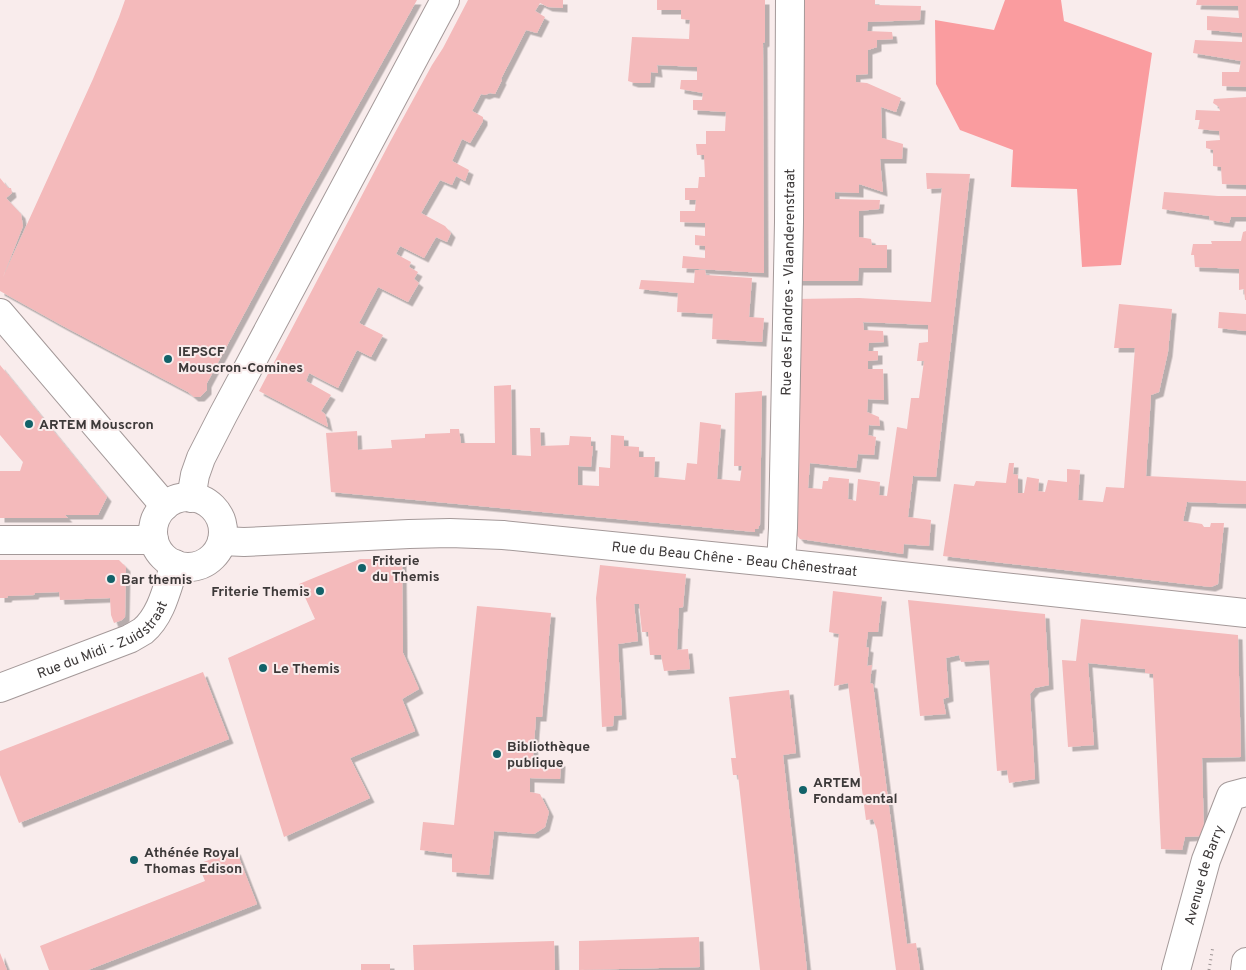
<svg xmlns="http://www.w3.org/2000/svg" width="1246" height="970" font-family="Overpass,sans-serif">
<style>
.forest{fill:#fa9c9f}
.building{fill:#f4babb;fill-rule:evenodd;filter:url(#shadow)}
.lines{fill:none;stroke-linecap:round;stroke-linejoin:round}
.street-casing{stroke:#a49999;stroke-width:30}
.secondary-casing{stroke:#a49999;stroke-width:30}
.path{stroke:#9e9595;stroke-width:3;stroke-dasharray:1 4;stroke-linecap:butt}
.street{stroke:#fff;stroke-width:28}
.secondary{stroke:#fff;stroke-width:28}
.poi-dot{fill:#126269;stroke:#f9ecec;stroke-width:2}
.labels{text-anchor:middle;stroke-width:4;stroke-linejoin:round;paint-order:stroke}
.street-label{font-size:14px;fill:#3d3939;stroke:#f9ecec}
.poi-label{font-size:14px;font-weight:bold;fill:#3d3939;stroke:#f9ecec;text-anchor:start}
</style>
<defs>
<filter id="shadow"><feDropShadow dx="4.5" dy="4.5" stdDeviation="0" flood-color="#0004"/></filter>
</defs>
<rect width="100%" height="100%" fill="#f9ecec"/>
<polygon class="forest" points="1005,0 1061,0 1064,21 1152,53 1121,265 1082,267 1077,189 1011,187 1013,150 960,130 936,84 935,20 994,30"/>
<g class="building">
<polygon points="125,0 417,0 302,206 207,383 207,390 200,397 194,397 188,392 63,326 0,291 0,178 8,188 11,188 12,193 6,198 21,214 23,226 3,277 93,79 119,17"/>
<polygon points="468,0 563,0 563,8 548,7 540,3 535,11 545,17 537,33 526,30 501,79 502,80 495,94 490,93 485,95 481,94 472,111 483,117 483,121 470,143 462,139 452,161 469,170 465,181 456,176 452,185 440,180 421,213 445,226 451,233 447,242 436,237 424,258 400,246 396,254 411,262 409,267 418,272 414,279 419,283 408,302 378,287 359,323 383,335 371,357 357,350 338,388 309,373 306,381 331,395 321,411 325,414 328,427 259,391 391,140 432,65 443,48"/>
<polygon points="657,0 765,0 765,42 763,43 764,273 682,268 683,256 705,258 705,246 695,245 695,235 705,236 705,223 680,222 680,211 695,211 696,200 685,200 685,188 698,188 699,177 705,177 704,155 697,155 696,144 706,144 706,131 725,131 726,112 693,110 693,100 702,100 703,93 680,89 681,80 697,80 697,67 657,65 658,73 651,72 650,83 634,83 628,81 632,37 689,39 690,20 681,19 681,10 657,10"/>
<polygon points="798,0 875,0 875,5 921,6 920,20 868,22 867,31 892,32 893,39 877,40 877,47 868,50 868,74 856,75 856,82 867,83 901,98 896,112 881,107 882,138 903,144 902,159 880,159 883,192 859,184 859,193 835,192 835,199 880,200 879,209 859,211 859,237 871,239 872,245 887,245 887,268 859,268 858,281 796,281"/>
<polygon points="1197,0 1246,0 1246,87 1222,86 1222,72 1239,72 1241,61 1193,53 1195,40 1242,42 1242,33 1207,30 1207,16 1239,18 1238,6 1196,5"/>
<polygon points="1246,97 1246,185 1222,184 1221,167 1213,166 1213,150 1206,148 1206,141 1220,140 1219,131 1198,129 1200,120 1195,120 1196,110 1220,111 1219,107 1213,103 1214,99"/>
<path d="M 926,173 L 970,174 L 936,477 L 913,476 L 908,517 L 931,520 L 929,546 L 904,544 L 903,554 L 800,539 L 795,533 L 795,299 L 859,298 L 931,302 L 942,188 L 927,189 ZM 863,322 L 928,325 L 928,342 L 919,343 L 917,361 L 924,361 L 919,398 L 911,398 L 907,429 L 897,427 L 887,496 L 879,495 L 880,482 L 858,479 L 856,501 L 848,499 L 849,479 L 829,477 L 828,481 L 823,481 L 822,489 L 808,488 L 810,463 L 856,468 L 858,454 L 874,455 L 876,437 L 868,435 L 869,425 L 880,426 L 879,417 L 867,412 L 868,399 L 884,400 L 883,369 L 868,369 L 868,361 L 878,360 L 878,351 L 868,351 L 869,343 L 884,342 L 883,331 L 864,330 Z"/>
<polygon points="1164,192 1218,196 1246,196 1246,217 1231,217 1229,223 1210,220 1209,216 1162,209"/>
<polygon points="1246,231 1246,300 1245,300 1244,289 1239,290 1239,269 1195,267 1194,255 1191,255 1193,244 1212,244 1211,241 1241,241 1243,232"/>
<polygon points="695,270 705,270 706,275 752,278 749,317 764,318 762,342 712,339 713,314 677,312 678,293 639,289 641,280 694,283"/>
<polygon points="1119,304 1172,309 1168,352 1159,392 1151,395 1146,476 1246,481 1246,504 1187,502 1183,521 1202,524 1204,527 1210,527 1211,523 1224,523 1218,584 1211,587 943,556 954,484 974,486 976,481 1006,483 1009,463 1014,463 1013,474 1018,475 1018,493 1024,493 1027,477 1039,479 1038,491 1045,492 1048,480 1067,482 1067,469 1080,470 1078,500 1103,502 1106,487 1124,488 1135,348 1114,348"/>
<polygon points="1219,312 1246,314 1246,331 1218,328"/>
<polygon points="0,365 107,497 98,515 65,515 68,518 0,518 0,471 20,471 23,462 0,435"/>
<polygon points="511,385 512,455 531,456 530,428 540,428 541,446 569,445 570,436 591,437 591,446 593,446 591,467 578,466 578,485 599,486 599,467 610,468 611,435 624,436 624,446 639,447 639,457 655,457 654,477 685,480 687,463 697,464 700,422 721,425 717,479 740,481 742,466 734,466 735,393 762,391 760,526 759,525 758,529 755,529 755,532 331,492 326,433 357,431 358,450 392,448 391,440 425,438 425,434 450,433 450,429 459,429 461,443 495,443 494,386"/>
<polygon points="360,559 402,559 403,653 419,689 402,699 415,731 350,758 370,798 284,837 228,658 315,619 299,584"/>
<polygon points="0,560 119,560 126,567 125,617 122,620 114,623 111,615 110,598 60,600 59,592 35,593 34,595 8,596 7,598 0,598"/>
<polygon points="600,565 686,574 683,607 679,608 677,650 688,649 690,669 664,671 661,655 650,655 648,632 642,632 639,604 634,604 638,641 618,644 622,715 614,716 613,726 602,727 596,598"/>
<polygon points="833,591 882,597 878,632 868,632 866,647 869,648 867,666 872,665 870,683 873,684 907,944 916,943 920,970 896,970 877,830 873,819 866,820 848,683 834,686 839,634 829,632"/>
<polygon points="908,600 1045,614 1049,685 1035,688 1030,694 1035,779 1009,783 1007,770 997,771 989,660 961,662 959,655 946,658 949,697 943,699 946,714 920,716"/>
<polygon points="477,606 551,613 542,717 536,717 533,758 561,762 560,779 530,778 530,792 540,794 549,812 545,827 534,834 494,831 489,875 452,872 452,854 420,850 423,822 454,825"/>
<polygon points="1081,619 1238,635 1241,757 1202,758 1204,836 1185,837 1182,850 1161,849 1153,674 1145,673 1145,669 1088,663 1094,745 1068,747 1062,660 1076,661"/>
<polygon points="203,672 229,739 19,823 0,775 0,751"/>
<polygon points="789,690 796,753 783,755 807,970 760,970 738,775 733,775 731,758 736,758 729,697"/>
<polygon points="236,850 257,904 88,970 49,970 40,946 205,881 198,864"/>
<polygon points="699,937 700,967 579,970 579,941"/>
<polygon points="554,941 555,970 414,970 413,945"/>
<polygon points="0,953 7,970 0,970"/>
<rect x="361" y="964" width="29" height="6"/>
</g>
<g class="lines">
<g class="street-casing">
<g id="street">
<polyline points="0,313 165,506"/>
<polyline points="191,498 195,475 201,458 223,415 445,0"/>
<path id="s1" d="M 781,563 L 783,528 L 789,222 L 790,0"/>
<path id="s2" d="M 0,688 L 129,639 C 133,637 138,634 143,631 C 162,615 167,587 175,564"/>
<path id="s3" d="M 1176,970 L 1206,860 L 1231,796 L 1246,792"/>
</g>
</g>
<g class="secondary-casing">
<g id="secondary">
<circle cx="188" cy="532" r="35"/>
<polyline points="0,540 154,540"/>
<path id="s4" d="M 222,541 L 244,542 L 409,534 L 450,533 L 503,535 L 800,565 L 1246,613"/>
<polyline points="1245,970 1246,962"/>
</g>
</g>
<polyline class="path" points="1209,970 1213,946"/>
<use href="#street" class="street"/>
<use href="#secondary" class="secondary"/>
</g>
<g class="poi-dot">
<circle cx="168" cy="359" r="5"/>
<circle cx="29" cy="424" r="5"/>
<circle cx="362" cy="568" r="5"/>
<circle cx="111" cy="579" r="5"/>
<circle cx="320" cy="591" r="5"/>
<circle cx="263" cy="668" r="5"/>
<circle cx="497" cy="754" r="5"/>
<circle cx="803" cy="790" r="5"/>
<circle cx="134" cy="860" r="5"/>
</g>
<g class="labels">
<g class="street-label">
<text dy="5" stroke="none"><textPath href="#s1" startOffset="281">Rue des Flandres - Vlaanderenstraat</textPath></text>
<text dy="5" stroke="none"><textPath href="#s4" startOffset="514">Rue du Beau Chêne - Beau Chênestraat</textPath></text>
<text dy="5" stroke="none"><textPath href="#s2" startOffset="115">Rue du Midi - Zuidstraat</textPath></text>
<text dy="5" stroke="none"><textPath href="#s3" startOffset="99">Avenue de Barry</textPath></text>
</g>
<g class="poi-label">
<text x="178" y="356">IEPSCF<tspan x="178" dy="16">Mouscron-Comines</tspan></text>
<text x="39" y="429">ARTEM Mouscron</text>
<text x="372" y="565">Friterie<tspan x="372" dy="16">du Themis</tspan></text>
<text x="121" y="584">Bar themis</text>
<text x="310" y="596" text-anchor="end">Friterie Themis</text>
<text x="273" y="673">Le Themis</text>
<text x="507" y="751">Bibliothèque<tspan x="507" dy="16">publique</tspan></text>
<text x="813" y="787">ARTEM<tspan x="813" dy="16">Fondamental</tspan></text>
<text x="144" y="857">Athénée Royal<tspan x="144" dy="16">Thomas Edison</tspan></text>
</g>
</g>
</svg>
